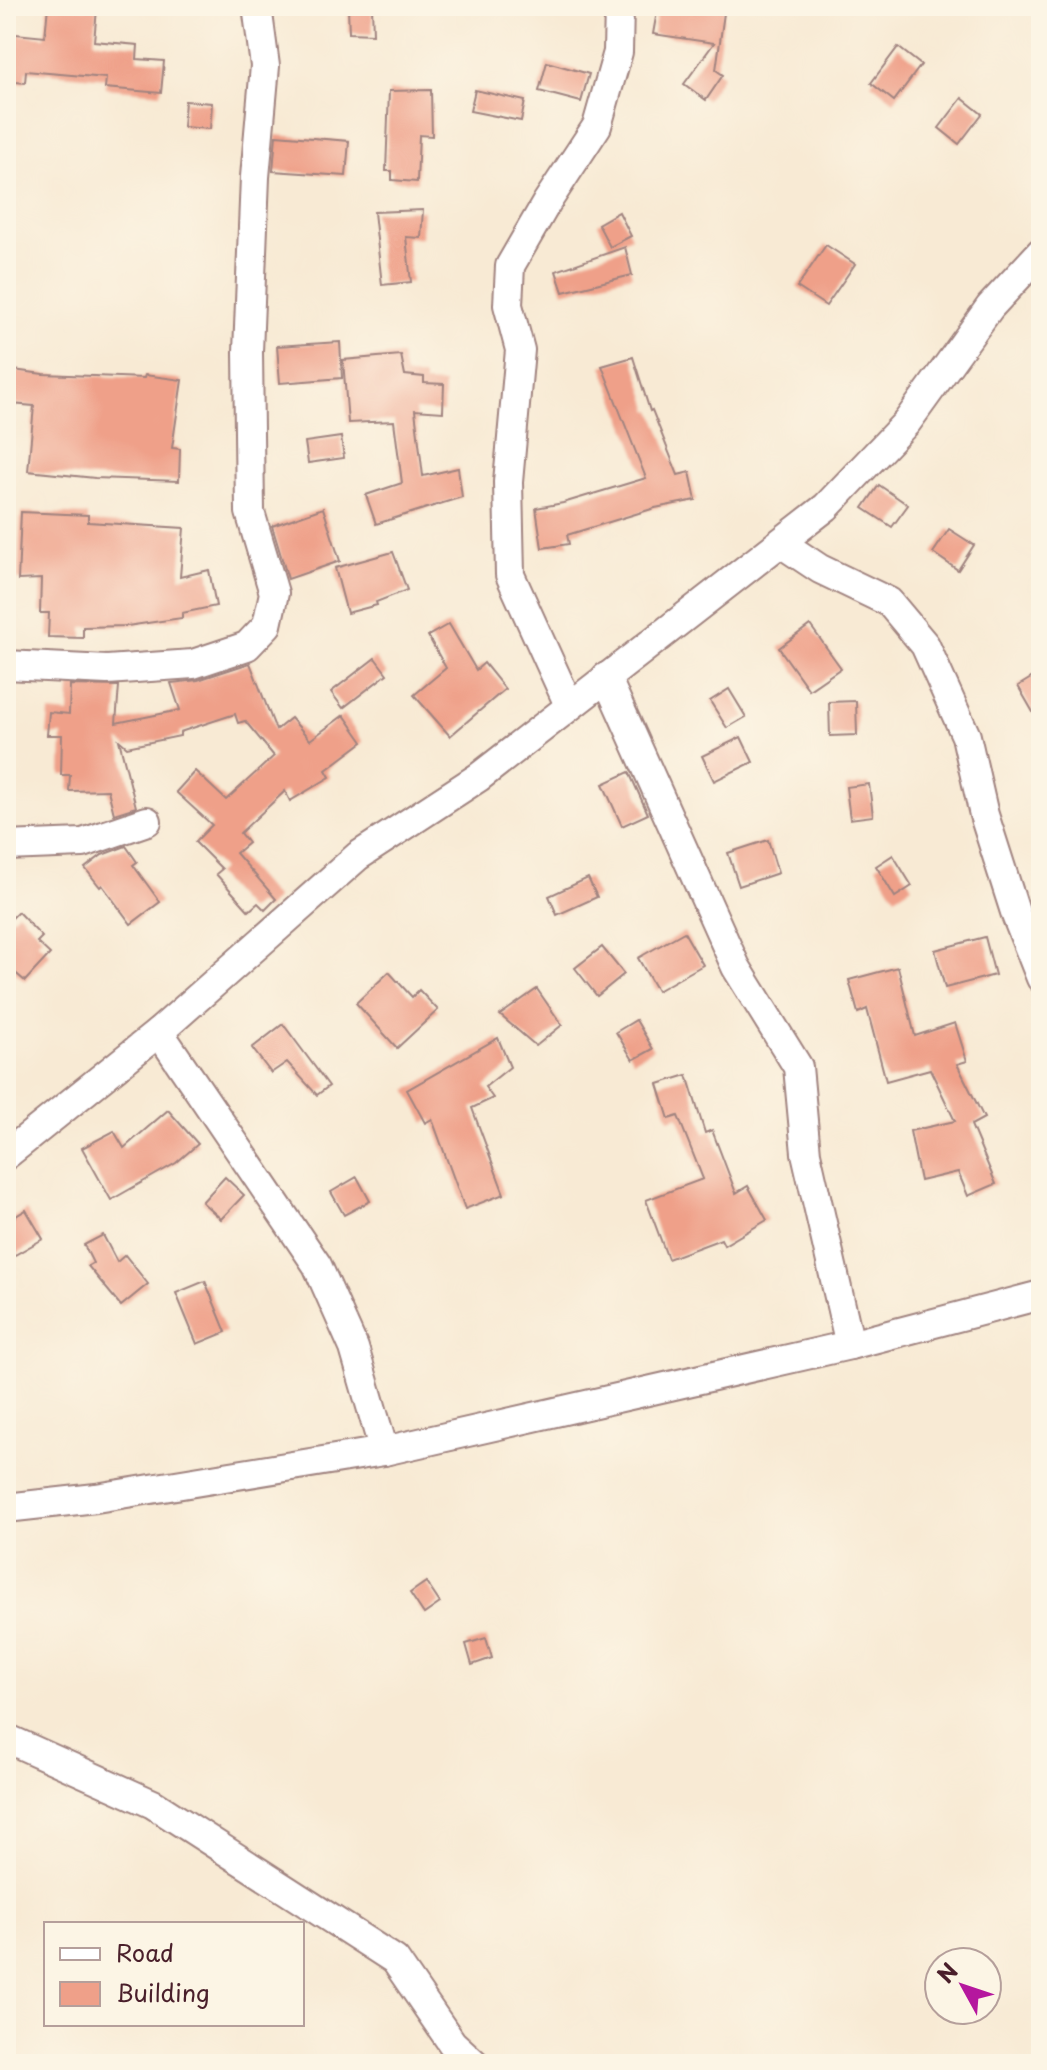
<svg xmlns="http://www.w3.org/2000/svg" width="1047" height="2070" font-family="'Playpen Sans',sans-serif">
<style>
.building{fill:#efa089}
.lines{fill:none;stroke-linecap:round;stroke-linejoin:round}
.minor-casing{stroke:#a18480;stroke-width:32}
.minor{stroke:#fff;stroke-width:28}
</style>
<rect width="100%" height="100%" fill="#fcf5e5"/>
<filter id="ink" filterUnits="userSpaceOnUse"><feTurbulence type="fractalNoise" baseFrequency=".0125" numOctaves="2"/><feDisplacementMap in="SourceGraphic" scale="16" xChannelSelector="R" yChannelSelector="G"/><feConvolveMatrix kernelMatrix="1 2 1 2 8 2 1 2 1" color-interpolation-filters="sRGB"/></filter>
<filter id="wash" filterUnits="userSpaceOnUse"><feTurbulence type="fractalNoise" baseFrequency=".006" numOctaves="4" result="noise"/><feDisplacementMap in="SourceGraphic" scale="32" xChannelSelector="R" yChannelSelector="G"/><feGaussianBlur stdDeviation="1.8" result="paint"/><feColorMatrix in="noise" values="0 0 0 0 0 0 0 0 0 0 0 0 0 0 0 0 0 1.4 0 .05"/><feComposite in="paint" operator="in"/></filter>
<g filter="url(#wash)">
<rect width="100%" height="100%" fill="#f8ead4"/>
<g id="blocks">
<g class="building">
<path d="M 48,6 L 97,9 L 94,41 L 138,45 L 137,59 L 164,61 L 161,93 L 105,88 L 106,78 L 26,71 L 25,83 L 6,81 L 6,33 L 45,37 Z"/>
<path d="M 658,6 L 725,6 L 716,70 L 723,75 L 706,100 L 684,84 L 714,43 L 653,34 Z"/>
<path d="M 372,7 L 373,34 L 349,33 L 348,8 Z"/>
<path d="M 898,47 L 921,65 L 894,101 L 871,83 Z"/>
<path d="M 547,62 L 589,74 L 581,102 L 539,91 Z"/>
<path d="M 431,90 L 432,136 L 419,135 L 417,182 L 392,180 L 392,171 L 386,171 L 389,91 Z"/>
<path d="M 475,90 L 525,101 L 521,121 L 470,111 Z"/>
<path d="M 962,98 L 982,114 L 959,144 L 939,128 Z"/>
<path d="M 185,101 L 212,103 L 210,129 L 183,127 Z"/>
<path d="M 276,135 L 349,141 L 346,176 L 273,171 Z"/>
<path d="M 423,210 L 421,238 L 406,237 L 411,282 L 382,285 L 374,212 Z"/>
<path d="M 619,212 L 631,236 L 610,247 L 598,224 Z"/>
<path d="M 826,245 L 855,264 L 826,306 L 797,287 Z"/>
<path d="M 625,247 L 632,275 L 563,292 L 556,271 Z"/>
<path d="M 340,342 L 342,378 L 280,383 L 277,346 Z"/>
<path d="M 401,355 L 405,375 L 424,377 L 424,383 L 444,384 L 443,412 L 415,410 L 423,476 L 458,468 L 462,497 L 376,524 L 366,495 L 402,483 L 394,421 L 348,423 L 343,360 Z"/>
<path d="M 633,357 L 650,411 L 652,410 L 678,475 L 690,472 L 696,500 L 655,508 L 567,535 L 569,544 L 542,548 L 536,508 L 563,503 L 646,478 L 602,366 Z"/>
<path d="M 6,369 L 43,374 L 144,378 L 145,375 L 182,380 L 172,448 L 180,449 L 179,481 L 95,478 L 28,471 L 34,406 L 12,404 L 13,397 L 6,397 Z"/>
<path d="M 341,437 L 344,458 L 308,463 L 305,442 Z"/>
<path d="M 879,485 L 908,505 L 892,527 L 863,508 Z"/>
<path d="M 323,508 L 340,561 L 288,579 L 272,526 Z"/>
<path d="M 21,512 L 88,515 L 88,522 L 184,528 L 180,577 L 209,570 L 216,606 L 182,613 L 182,618 L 127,626 L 83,627 L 83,638 L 48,637 L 49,613 L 40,613 L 41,579 L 18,580 Z"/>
<path d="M 949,529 L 974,545 L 958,570 L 933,553 Z"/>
<path d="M 393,552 L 407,590 L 376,602 L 377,605 L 347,613 L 335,568 Z"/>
<path d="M 449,624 L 476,670 L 484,663 L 505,689 L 450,736 L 414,695 L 446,668 L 428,636 Z"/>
<path d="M 810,625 L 841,668 L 809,690 L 779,648 Z"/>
<path d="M 375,658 L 387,674 L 343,708 L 331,692 Z"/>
<path d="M 250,663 L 276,730 L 291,718 L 310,740 L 344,715 L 363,742 L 326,770 L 330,777 L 290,801 L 285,791 L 240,833 L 248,843 L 236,853 L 276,899 L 265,910 L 258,903 L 249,911 L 216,874 L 222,869 L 195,842 L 212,825 L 176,792 L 195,771 L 226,800 L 274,756 L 245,721 L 238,723 L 235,714 L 180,732 L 180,736 L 127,747 L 119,740 L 136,807 L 114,814 L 108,790 L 69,791 L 70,775 L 61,775 L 62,735 L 47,735 L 49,712 L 69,714 L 70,685 L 119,686 L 116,723 L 180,710 L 171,683 L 198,680 Z"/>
<path d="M 1041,672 L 1041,726 L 1018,686 Z"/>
<path d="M 729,689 L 746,717 L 727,728 L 710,701 Z"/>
<path d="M 856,701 L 857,735 L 830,736 L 829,702 Z"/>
<path d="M 741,737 L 753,762 L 714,781 L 702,756 Z"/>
<path d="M 629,772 L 648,814 L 622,826 L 603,784 Z"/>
<path d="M 869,784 L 873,816 L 850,819 L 846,787 Z"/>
<path d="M 768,840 L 778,873 L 739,886 L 728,853 Z"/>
<path d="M 126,846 L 137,862 L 133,865 L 160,902 L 131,924 L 102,885 L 100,887 L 85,868 L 102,855 Z"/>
<path d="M 893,855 L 912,886 L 895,897 L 876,866 Z"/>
<path d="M 588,878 L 597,897 L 557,915 L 549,896 Z"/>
<path d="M 18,912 L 42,937 L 37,942 L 50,954 L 25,981 L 6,965 L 6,924 Z"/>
<path d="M 684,932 L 703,965 L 657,991 L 638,958 Z"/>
<path d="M 985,937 L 995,975 L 945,988 L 935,950 Z"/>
<path d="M 602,947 L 624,974 L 597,996 L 575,968 Z"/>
<path d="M 898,967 L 915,1036 L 955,1023 L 967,1061 L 957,1064 L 984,1118 L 971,1125 L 996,1184 L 968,1196 L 958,1172 L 920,1181 L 910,1131 L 955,1121 L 930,1069 L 886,1081 L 867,1009 L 858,1013 L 849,980 Z"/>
<path d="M 389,972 L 412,997 L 419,990 L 438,1010 L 397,1048 L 356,1003 Z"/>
<path d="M 537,989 L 562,1025 L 536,1046 L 500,1015 Z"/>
<path d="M 636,1020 L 653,1049 L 633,1060 L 616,1032 Z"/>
<path d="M 283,1024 L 329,1086 L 317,1095 L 287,1062 L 271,1073 L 252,1048 Z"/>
<path d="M 498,1038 L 510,1067 L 485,1087 L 493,1098 L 472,1108 L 504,1194 L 465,1209 L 432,1119 L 425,1123 L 407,1090 Z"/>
<path d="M 687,1075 L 705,1133 L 712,1130 L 736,1193 L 748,1186 L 767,1220 L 724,1245 L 721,1239 L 668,1259 L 646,1200 L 703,1179 L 678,1116 L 669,1119 L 658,1084 Z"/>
<path d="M 168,1110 L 198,1144 L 176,1163 L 111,1200 L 82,1148 L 114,1131 L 124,1148 Z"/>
<path d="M 225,1177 L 244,1195 L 221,1219 L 202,1202 Z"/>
<path d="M 357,1177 L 370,1201 L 344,1215 L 331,1192 Z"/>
<path d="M 26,1210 L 43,1239 L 6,1260 L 6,1222 Z"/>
<path d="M 103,1235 L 117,1262 L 125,1255 L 148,1284 L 121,1306 L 88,1266 L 93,1263 L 84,1245 Z"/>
<path d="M 205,1281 L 226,1332 L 197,1344 L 176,1293 Z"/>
<path d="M 426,1582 L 440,1603 L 424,1614 L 410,1593 Z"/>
<path d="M 486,1638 L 492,1658 L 472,1665 L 466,1644 Z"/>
</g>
</g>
</g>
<g filter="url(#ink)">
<use href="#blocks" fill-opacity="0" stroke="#a18480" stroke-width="2"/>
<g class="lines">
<defs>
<g id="minor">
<path d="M 781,543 L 820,569 L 889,602 L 925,645 L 966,736 L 984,815 L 1016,915 L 1041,978"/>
<path d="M 6,665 L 107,670 L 193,664 L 247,646 L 267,625 L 274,593 L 250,512 L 248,352 L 255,177 L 265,66 L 257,6"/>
<path d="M 606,677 L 736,967 L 798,1067 L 806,1153 L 850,1345"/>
<path d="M 569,705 L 510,575 L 508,482 L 520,350 L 508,305 L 510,266 L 547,202 L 597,126 L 618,52 L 619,6"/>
<path d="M 6,846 L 83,843 L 147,821"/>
<path d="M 159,1032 L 317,1265 L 354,1348 L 384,1451"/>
<path d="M 6,1155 L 159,1032 L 358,856 L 479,777 L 826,507 L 907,422 L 990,307 L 1041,252"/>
<path d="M 6,1508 L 96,1498 L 384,1451 L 850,1345 L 1041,1295"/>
<path d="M 6,1738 L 153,1804 L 395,1960 L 452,2043 L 475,2064"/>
</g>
</defs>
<use href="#minor" class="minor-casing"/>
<use href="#minor" class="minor"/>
</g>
</g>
<rect width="1047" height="2070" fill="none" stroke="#fcf5e5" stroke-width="32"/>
<rect x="44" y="1922" width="260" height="104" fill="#fcf5e5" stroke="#b59f9b" stroke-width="2"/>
<rect x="60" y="1948" width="40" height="12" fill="#ffffff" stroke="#b59f9b" stroke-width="2"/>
<text x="116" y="1962" font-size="24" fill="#4a1f2b">Road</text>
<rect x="60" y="1982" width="40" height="24" fill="#efa089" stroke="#b59f9b" stroke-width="2"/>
<text x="116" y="2002" font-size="24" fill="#4a1f2b">Building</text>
<g transform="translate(963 1986) rotate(310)"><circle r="38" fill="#fcf5e5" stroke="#b59f9b" stroke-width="2"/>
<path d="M0-6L14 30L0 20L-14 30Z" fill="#b5179e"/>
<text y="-12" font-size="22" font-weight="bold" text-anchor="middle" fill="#4a1f2b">N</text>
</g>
</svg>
